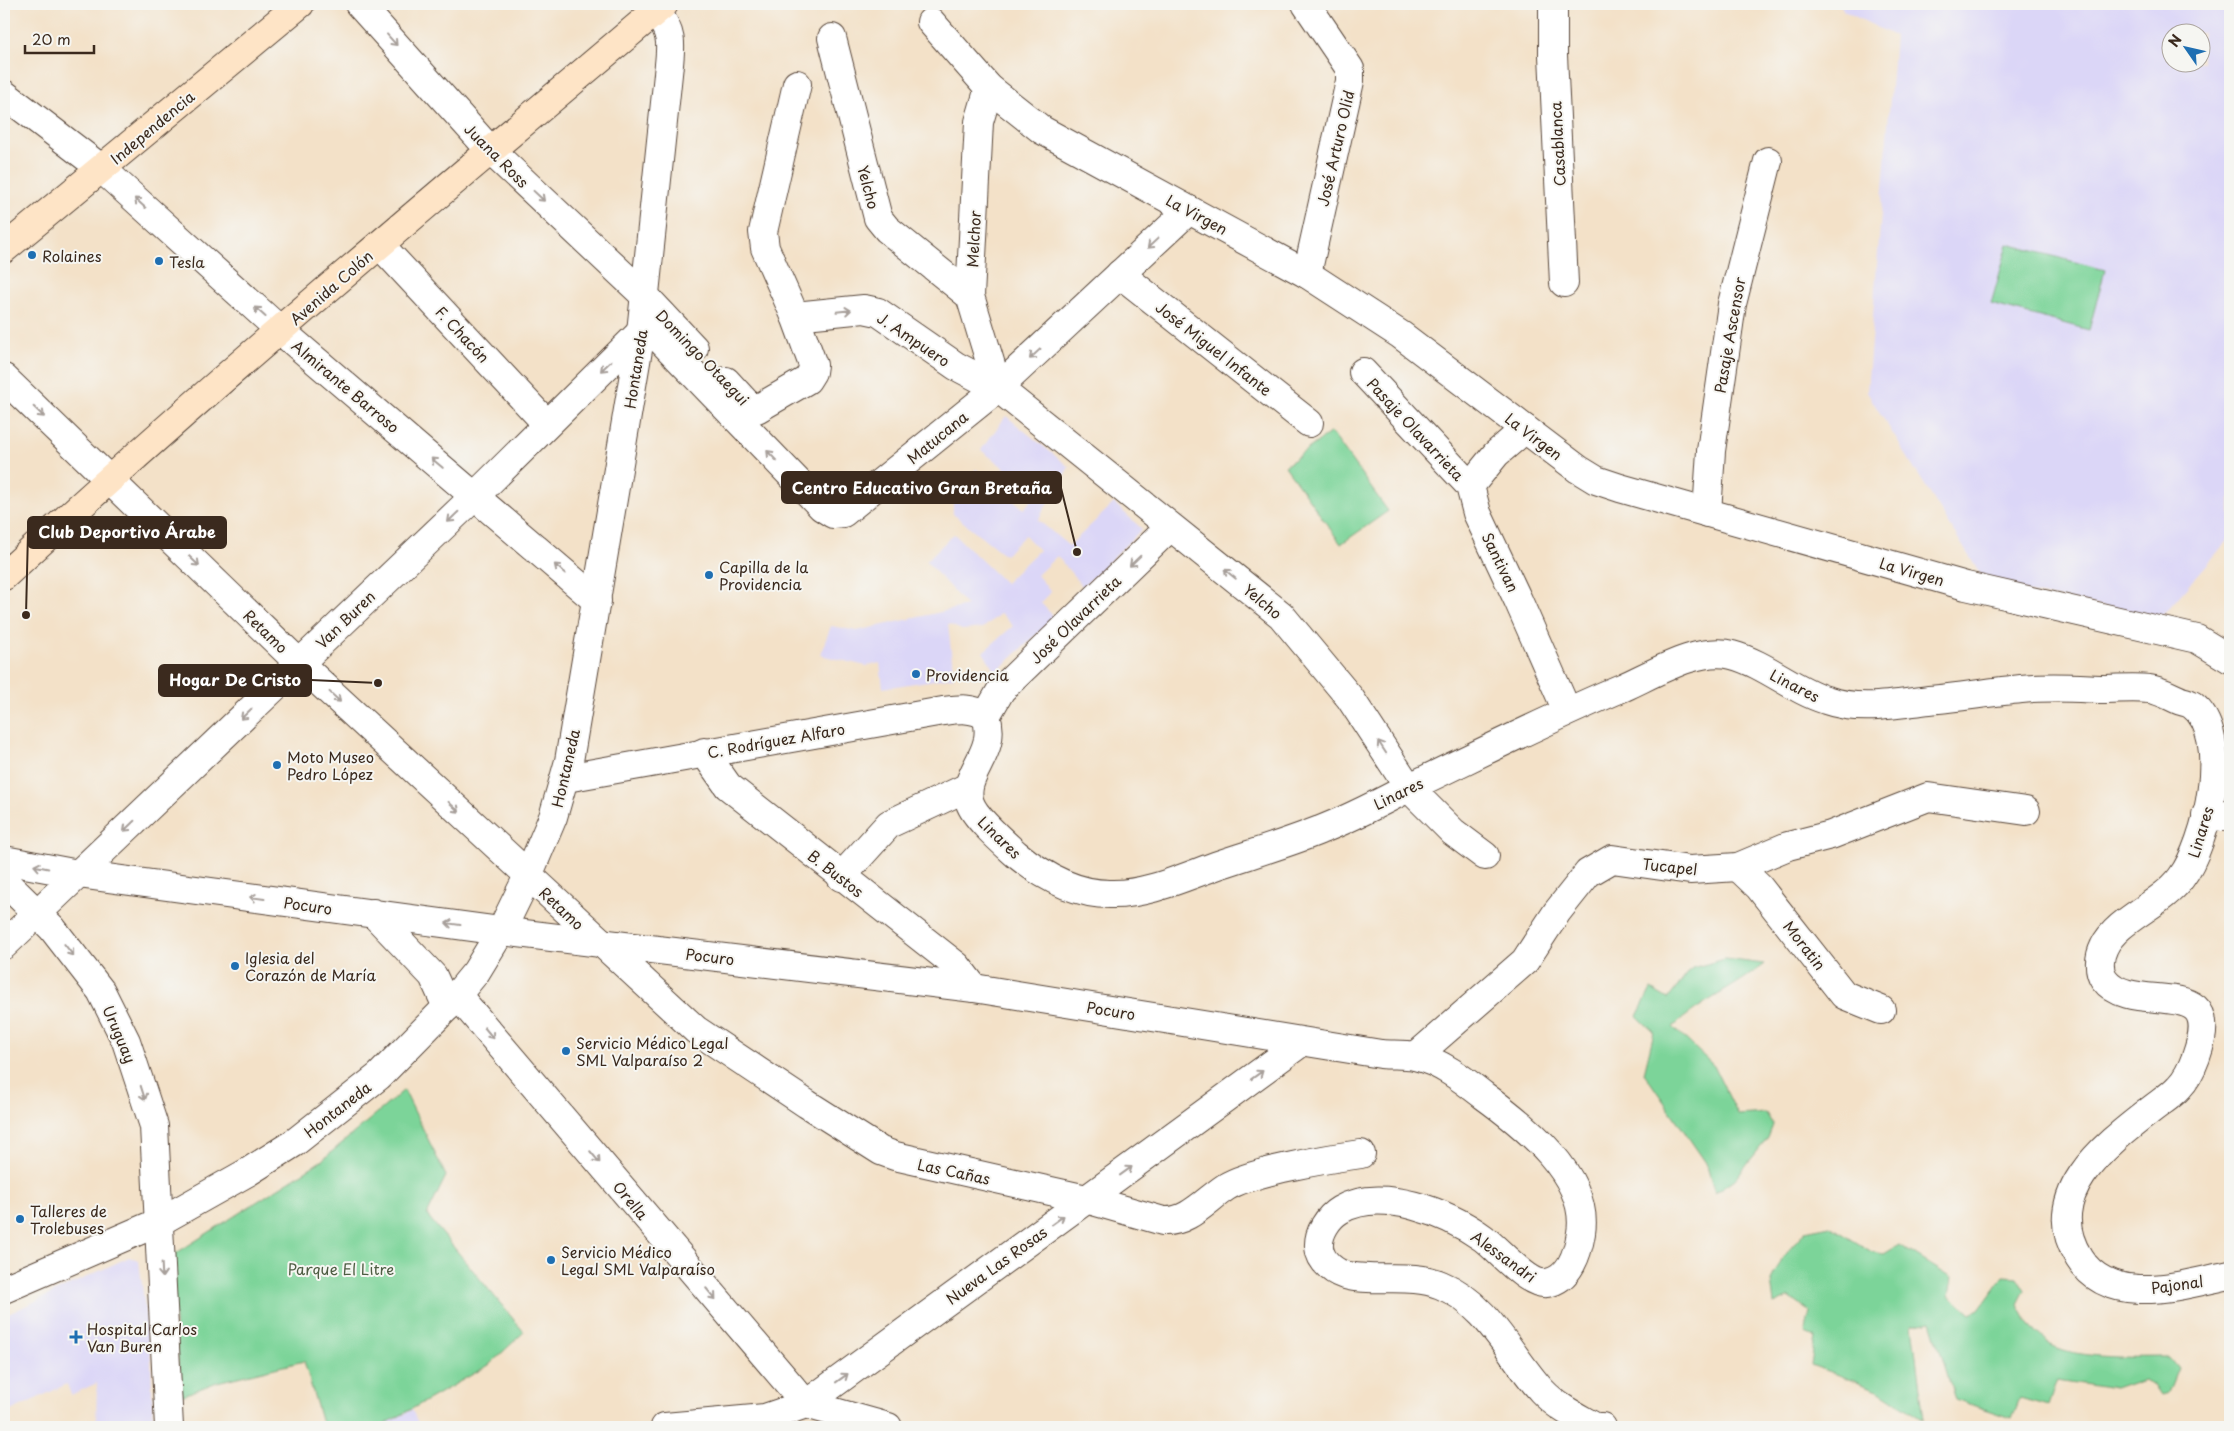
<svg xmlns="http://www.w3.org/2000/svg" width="2234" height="1431" font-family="'Playpen Sans',sans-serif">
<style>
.built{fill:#dbd6f7;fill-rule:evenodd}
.green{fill:#7cd499;stroke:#5c7f5c}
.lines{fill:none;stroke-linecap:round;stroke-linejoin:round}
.minor-casing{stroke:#574538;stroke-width:30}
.tertiary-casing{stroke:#574538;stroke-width:30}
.secondary-casing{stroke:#574538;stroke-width:30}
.minor{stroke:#fff;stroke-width:28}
.tertiary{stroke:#fff;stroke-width:28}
.secondary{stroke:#fee4c6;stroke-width:28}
.oneway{stroke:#a79f9a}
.poi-dot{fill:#1f6fb2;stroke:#f6f6f2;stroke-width:2}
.labels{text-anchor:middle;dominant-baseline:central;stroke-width:4;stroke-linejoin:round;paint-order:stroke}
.street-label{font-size:15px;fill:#3b2a1e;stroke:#f6f6f2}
.poi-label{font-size:15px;fill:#3b2a1e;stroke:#f6f6f2;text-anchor:start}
.park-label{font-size:15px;fill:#4e5d43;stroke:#f6f6f2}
.leader{fill:none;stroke:#3b2a1e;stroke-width:2}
.callout-dot{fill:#3b2a1e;stroke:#f6f6f2;stroke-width:2}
.callout{fill:#3b2a1e;stroke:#3b2a1e;stroke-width:2}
.callout-label{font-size:16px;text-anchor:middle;font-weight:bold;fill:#fff}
</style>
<rect width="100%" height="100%" fill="#f6f6f2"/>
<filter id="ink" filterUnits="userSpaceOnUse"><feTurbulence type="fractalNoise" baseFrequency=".02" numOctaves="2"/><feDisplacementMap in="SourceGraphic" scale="10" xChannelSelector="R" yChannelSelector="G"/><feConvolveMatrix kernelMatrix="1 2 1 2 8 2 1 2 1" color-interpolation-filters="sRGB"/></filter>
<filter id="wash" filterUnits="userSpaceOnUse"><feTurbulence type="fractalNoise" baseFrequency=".0096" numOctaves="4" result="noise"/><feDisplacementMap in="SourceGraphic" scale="20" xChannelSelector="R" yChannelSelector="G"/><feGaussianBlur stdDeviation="1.12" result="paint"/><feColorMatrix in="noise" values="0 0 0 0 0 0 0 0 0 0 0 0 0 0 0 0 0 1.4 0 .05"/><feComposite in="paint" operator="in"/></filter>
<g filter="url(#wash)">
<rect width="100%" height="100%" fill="#f3e1c8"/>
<g class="built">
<path d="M 1840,4 L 2230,4 L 2230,538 L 2161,617 L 1987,585 L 1867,392 L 1895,36 L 1844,11 ZM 2172,32 L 2202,32 L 2202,62 L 2172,62 Z"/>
<path d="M 1006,416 L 1069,467 L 1038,520 L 1069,546 L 1114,503 L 1142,529 L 1083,587 L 1057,556 L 1037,575 L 1051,592 L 1041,603 L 1055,618 L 996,672 L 983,652 L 1013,626 L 1001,613 L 983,628 L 962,630 L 948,624 L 954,677 L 883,688 L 880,663 L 866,666 L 820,655 L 831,626 L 857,631 L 967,606 L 926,561 L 954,534 L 1005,583 L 1039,550 L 1025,535 L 1005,555 L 953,514 L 953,502 L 947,498 L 963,473 L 969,478 L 976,469 L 1024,509 L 1037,493 L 981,450 Z"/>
<path d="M 129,1257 L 139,1261 L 151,1359 L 153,1427 L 96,1427 L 97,1383 L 71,1395 L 67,1384 L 4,1414 L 4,1316 Z"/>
<path d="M 412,1410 L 420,1427 L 380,1427 Z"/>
</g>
<g class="green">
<path d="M 2008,244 L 2105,270 L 2089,330 L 1991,304 Z"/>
<path d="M 1331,432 L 1388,511 L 1341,544 L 1285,466 Z"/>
<path d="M 1725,959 L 1764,964 C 1735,988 1701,1001 1673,1027 L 1714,1066 L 1738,1115 L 1766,1113 L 1773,1125 L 1768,1138 L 1735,1179 L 1715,1193 L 1706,1163 L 1644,1073 L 1654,1032 L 1637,1016 L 1651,989 L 1668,999 L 1692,968 Z"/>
<path d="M 404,1090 L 446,1176 L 427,1215 L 524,1332 L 489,1365 L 380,1427 L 323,1427 L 304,1361 L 217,1382 L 181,1396 L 170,1257 L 321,1161 Z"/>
<path d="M 1830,1226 L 1872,1252 L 1884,1254 L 1899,1245 L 1952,1278 L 1949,1295 L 1971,1314 L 1979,1310 L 2004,1276 L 2017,1277 L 2025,1290 L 2018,1304 C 2025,1318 2037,1338 2051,1345 C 2079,1360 2138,1357 2169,1357 L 2178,1368 L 2168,1393 L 2161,1395 L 2153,1383 L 2144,1379 L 2115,1389 L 2057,1380 L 2048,1406 L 2020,1398 L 2012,1418 L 1955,1399 L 1931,1321 L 1912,1325 L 1924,1420 L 1878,1390 L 1811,1365 L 1815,1337 L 1805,1333 L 1810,1312 L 1789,1297 L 1774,1304 L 1771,1281 L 1782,1259 L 1805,1231 Z"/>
</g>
</g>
<g filter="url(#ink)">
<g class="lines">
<defs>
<g id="minor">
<path d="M 359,4 L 490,150 L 645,296 L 694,348"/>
<path d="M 1306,4 L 1350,69 L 1350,81 L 1307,274"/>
<path d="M 1553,4 L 1553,55 L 1564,283"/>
<path d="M 931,22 L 989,88 L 1042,130 L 1307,274 L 1401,335 L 1578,469 L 1596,480 L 1620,488 L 1966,586 L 2197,639 L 2230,659"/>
<path d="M 832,38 L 878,218 L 887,229 L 970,296"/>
<path d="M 989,88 L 979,122 L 970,296 L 998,388"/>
<path d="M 4,94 L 102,169 L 281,331 L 597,601"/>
<path d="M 380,245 L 547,424"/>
<path d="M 1120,274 L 1309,423"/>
<path d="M 795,316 L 864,309 L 878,312 L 956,366 L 998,388 L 1281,615 L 1350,698 L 1409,788 L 1453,832 L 1485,856"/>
<path d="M 1363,372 L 1470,486"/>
<path d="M 4,378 L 299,663 L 696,1030 L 807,1104 L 881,1151 L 895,1156 L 1086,1199 L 1163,1221 C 1188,1223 1206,1200 1226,1187 C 1249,1172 1331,1158 1361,1154"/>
<path d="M 726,381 L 749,406 L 757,409 L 807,380 L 812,372 L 813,365 L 795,316 L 765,248 L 763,232 L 797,84"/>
<path d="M 1525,429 L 1496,454 L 1470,486 L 1477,513 L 1518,600 L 1567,711"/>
<path d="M 1707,513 L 1711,451 L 1732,304 L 1768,161"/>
<path d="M 986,716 C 999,753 960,774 970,803 C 975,818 1004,843 1016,854 C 1043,876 1074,894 1110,894 C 1147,895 1186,876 1221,864 C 1254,853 1288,843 1320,830 C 1352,818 1383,801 1414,785 C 1483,752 1552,717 1624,687 C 1655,673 1699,646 1732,655 C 1766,664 1793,690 1826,700 C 1860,712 1895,704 1929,700 C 1960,697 1991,692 2021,689 C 2048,686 2076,688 2102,689 C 2117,689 2134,687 2149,689 C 2160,690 2171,697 2181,701 C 2185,702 2189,703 2192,705 C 2233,735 2207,844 2181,878 C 2161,905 2117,919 2104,947 C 2099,957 2098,970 2104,979 C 2133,1019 2228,968 2196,1057 C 2192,1068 2187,1079 2179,1087 C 2172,1095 2161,1102 2152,1109 C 2107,1144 2039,1194 2079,1258 C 2111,1309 2184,1284 2230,1275"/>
<path d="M 986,716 L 1001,690 L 1170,527"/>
<path d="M 704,752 L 728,786 L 957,966 L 974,988"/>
<path d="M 566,778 L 943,711 C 959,709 972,707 986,716"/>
<path d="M 2206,815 L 2223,817 L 2230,813"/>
<path d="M 1738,867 L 1759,887 L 1844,995 L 1881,1010"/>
<path d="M 841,877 L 889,824 L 968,787"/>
<path d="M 4,945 L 476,495 L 641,332 L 652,332 L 660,339 L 822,507 L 833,514 L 843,513 L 998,388 L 1189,210"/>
<path d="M 458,996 L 806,1404"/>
<path d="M 1416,1056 L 1525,961 L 1557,912 L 1588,873 L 1612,859 L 1690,870 L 1738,867 L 1788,846 L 1831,835 L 1928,797 L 2026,811"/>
<path d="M 806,1404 L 888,1427"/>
<path d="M 665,1427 L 765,1418 L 806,1404 L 1302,1042"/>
</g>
<g id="tertiary">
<path d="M 4,860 L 78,874 L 501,931 L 974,988 L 1381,1054 C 1392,1055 1404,1054 1415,1056 C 1439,1061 1464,1080 1483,1095 C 1523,1124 1590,1176 1581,1233 C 1578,1252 1570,1279 1547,1283 C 1528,1286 1498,1249 1483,1238 C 1448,1213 1381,1186 1340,1210 C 1328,1217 1318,1233 1319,1247 C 1320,1262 1336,1274 1349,1276 C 1379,1282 1412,1273 1441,1285 C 1488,1304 1510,1356 1542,1391 C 1557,1407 1576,1416 1595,1427 L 1602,1427"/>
<path d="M 4,881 L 52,928 L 101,991 L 126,1041 L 154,1126 L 169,1427"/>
<path d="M 373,913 L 433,976 L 447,1007"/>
<path d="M 4,1289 L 159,1222 L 248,1172 L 294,1143 L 379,1076 L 447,1007 L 476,972 L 501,931 L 528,876 L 553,817 L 569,761 L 641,332 L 668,74 C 671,45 674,35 656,11"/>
</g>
<g id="secondary">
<path d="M 4,249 L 300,4"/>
<path d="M 4,576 C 217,378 442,192 664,4"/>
</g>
</defs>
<use href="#minor" class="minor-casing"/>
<use href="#tertiary" class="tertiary-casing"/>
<use href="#secondary" class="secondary-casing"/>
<use href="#minor" class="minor"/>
<use href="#tertiary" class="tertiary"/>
<use href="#secondary" class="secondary"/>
</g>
<defs><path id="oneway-shaft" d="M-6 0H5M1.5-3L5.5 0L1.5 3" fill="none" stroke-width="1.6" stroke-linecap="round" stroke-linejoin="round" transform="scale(1.25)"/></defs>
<g class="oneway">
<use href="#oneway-shaft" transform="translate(392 40) rotate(48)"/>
<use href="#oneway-shaft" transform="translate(539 196) rotate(43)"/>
<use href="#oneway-shaft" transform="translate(140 203) rotate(-138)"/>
<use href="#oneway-shaft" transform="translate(1153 243) rotate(137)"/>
<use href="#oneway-shaft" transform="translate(844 311) rotate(-6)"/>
<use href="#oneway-shaft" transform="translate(260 312) rotate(-138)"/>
<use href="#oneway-shaft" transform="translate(1035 354) rotate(137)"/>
<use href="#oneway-shaft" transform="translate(606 366) rotate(136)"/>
<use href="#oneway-shaft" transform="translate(39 412) rotate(44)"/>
<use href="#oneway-shaft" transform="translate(772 456) rotate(-134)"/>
<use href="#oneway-shaft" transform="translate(437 463) rotate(-140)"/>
<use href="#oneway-shaft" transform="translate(453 517) rotate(136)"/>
<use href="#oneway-shaft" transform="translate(194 561) rotate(44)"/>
<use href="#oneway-shaft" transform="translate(1135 561) rotate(136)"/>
<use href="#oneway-shaft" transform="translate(560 569) rotate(-139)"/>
<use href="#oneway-shaft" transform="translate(1230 574) rotate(-141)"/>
<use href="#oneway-shaft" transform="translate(335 697) rotate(43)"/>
<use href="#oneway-shaft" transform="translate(246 714) rotate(136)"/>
<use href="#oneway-shaft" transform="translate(1382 747) rotate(-123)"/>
<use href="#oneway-shaft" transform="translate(454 807) rotate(43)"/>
<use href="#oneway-shaft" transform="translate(129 826) rotate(136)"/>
<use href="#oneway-shaft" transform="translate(41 867) rotate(-169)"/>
<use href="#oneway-shaft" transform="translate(257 898) rotate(-172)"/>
<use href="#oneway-shaft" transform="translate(453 924) rotate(-172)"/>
<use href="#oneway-shaft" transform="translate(69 950) rotate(52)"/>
<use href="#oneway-shaft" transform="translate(489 1033) rotate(50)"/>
<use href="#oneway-shaft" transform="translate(1257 1075) rotate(-36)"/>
<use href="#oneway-shaft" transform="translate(143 1093) rotate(72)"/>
<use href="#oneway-shaft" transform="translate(595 1157) rotate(50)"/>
<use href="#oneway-shaft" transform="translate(1126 1171) rotate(-36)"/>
<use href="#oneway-shaft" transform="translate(1058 1220) rotate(-36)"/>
<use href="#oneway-shaft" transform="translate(162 1270) rotate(87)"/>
<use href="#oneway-shaft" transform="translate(711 1294) rotate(50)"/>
<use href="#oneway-shaft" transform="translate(842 1378) rotate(-36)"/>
</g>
</g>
<g class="poi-dot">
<circle cx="32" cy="255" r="5"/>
<circle cx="159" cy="261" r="5"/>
<circle cx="709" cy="575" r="5"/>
<circle cx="916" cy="674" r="5"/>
<circle cx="277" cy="765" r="5"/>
<circle cx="235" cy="966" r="5"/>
<circle cx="566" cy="1051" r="5"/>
<circle cx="20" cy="1219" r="5"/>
<circle cx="551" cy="1260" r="5"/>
<path d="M73.5 1329.5h5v5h5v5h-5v5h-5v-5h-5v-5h5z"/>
</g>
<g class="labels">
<g class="street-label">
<text transform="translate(152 127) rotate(-40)">Independencia</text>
<text transform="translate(1557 144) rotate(-93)">Casablanca</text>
<text transform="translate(1335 148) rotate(-77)">José Arturo Olid</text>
<text transform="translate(497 155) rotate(45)">Juana Ross</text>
<text transform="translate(869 187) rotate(75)">Yelcho</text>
<text transform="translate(1197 214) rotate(28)">La Virgen</text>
<text transform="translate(973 239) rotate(-87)">Melchor</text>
<text transform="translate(331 287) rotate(-41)">Avenida Colón</text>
<text transform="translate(463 334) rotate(47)">F. Chacón</text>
<text transform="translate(1729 335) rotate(-80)">Pasaje Ascensor</text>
<text transform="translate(914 339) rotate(34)">J. Ampuero</text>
<text transform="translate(1214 348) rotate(38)">José Miguel Infante</text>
<text transform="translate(703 357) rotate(46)">Domingo Otaegui</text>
<text transform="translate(635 369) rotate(-81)">Hontaneda</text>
<text transform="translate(346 386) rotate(40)">Almirante Barroso</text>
<text transform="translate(1416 429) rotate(47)">Pasaje Olavarrieta</text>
<text transform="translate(1534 436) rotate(37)">La Virgen</text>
<text transform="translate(937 437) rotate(-39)">Matucana</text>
<text transform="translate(1501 562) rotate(64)">Santivan</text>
<text transform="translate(1912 571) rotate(16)">La Virgen</text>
<text transform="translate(1263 601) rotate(40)">Yelcho</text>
<text transform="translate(345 619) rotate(-44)">Van Buren</text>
<text transform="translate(1075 619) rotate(-44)">José Olavarrieta</text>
<text transform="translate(266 631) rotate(44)">Retamo</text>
<text transform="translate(1795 685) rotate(27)">Linares</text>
<text transform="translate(776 740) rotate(-10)">C. Rodríguez Alfaro</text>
<text transform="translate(565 768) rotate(-77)">Hontaneda</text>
<text transform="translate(1398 793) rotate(-26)">Linares</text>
<text transform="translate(2200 832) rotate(-73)">Linares</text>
<text transform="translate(1000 837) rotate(44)">Linares</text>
<text transform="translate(1670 866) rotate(6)">Tucapel</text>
<text transform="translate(836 873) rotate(38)">B. Bustos</text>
<text transform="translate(308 905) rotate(8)">Pocuro</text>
<text transform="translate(562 908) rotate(43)">Retamo</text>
<text transform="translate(1805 945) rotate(52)">Moratin</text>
<text transform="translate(710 956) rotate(7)">Pocuro</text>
<text transform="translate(1111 1010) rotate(9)">Pocuro</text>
<text transform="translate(120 1034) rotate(67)">Uruguay</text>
<text transform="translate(337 1109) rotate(-38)">Hontaneda</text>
<text transform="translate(954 1171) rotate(12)">Las Cañas</text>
<text transform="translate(631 1200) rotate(50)">Orella</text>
<text transform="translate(1504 1256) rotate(36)">Alessandri</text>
<text transform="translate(996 1265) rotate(-36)">Nueva Las Rosas</text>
<text transform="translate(2177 1284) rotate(-8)">Pajonal</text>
</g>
<g class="poi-label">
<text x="42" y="255">Rolaines</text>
<text x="169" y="261">Tesla</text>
<text x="719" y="566">Capilla de la<tspan x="719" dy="17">Providencia</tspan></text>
<text x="926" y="674">Providencia</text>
<text x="287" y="756">Moto Museo<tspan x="287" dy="17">Pedro López</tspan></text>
<text x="245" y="957">Iglesia del<tspan x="245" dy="17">Corazón de María</tspan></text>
<text x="576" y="1042">Servicio Médico Legal<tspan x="576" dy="17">SML Valparaíso 2</tspan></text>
<text x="30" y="1210">Talleres de<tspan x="30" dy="17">Trolebuses</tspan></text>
<text x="561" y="1251">Servicio Médico<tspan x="561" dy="17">Legal SML Valparaíso</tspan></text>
<text x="87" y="1328">Hospital Carlos<tspan x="87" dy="17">Van Buren</tspan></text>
</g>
<g class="park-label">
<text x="341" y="1268">Parque El Litre</text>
</g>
</g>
<path class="leader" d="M1077 552L1061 488M26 615L28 532M378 683L311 680"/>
<g class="callout-dot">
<circle cx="1077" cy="552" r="5"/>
<circle cx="26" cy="615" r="5"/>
<circle cx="378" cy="683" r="5"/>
</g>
<g class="callout">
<rect x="782" y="472" width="279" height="31" rx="5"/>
<rect x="28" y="517" width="198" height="31" rx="5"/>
<rect x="159" y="665" width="152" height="31" rx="5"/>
</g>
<g class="callout-label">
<text x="922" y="494">Centro Educativo Gran Bretaña</text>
<text x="127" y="538">Club Deportivo Árabe</text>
<text x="235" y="686">Hogar De Cristo</text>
</g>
<rect width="2234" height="1431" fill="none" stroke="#f6f6f2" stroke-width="20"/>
<g transform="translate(2186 48) rotate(304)"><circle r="24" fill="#f6f6f2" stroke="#aba49d"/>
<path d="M0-4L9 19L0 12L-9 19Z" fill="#1f6fb2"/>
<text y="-8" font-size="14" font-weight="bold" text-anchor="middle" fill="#3b2a1e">N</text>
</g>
<path d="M25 45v8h69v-8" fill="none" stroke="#3b2a1e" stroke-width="2.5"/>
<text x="32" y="45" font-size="15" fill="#3b2a1e" stroke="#f6f6f2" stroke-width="4" paint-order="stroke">20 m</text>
</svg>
